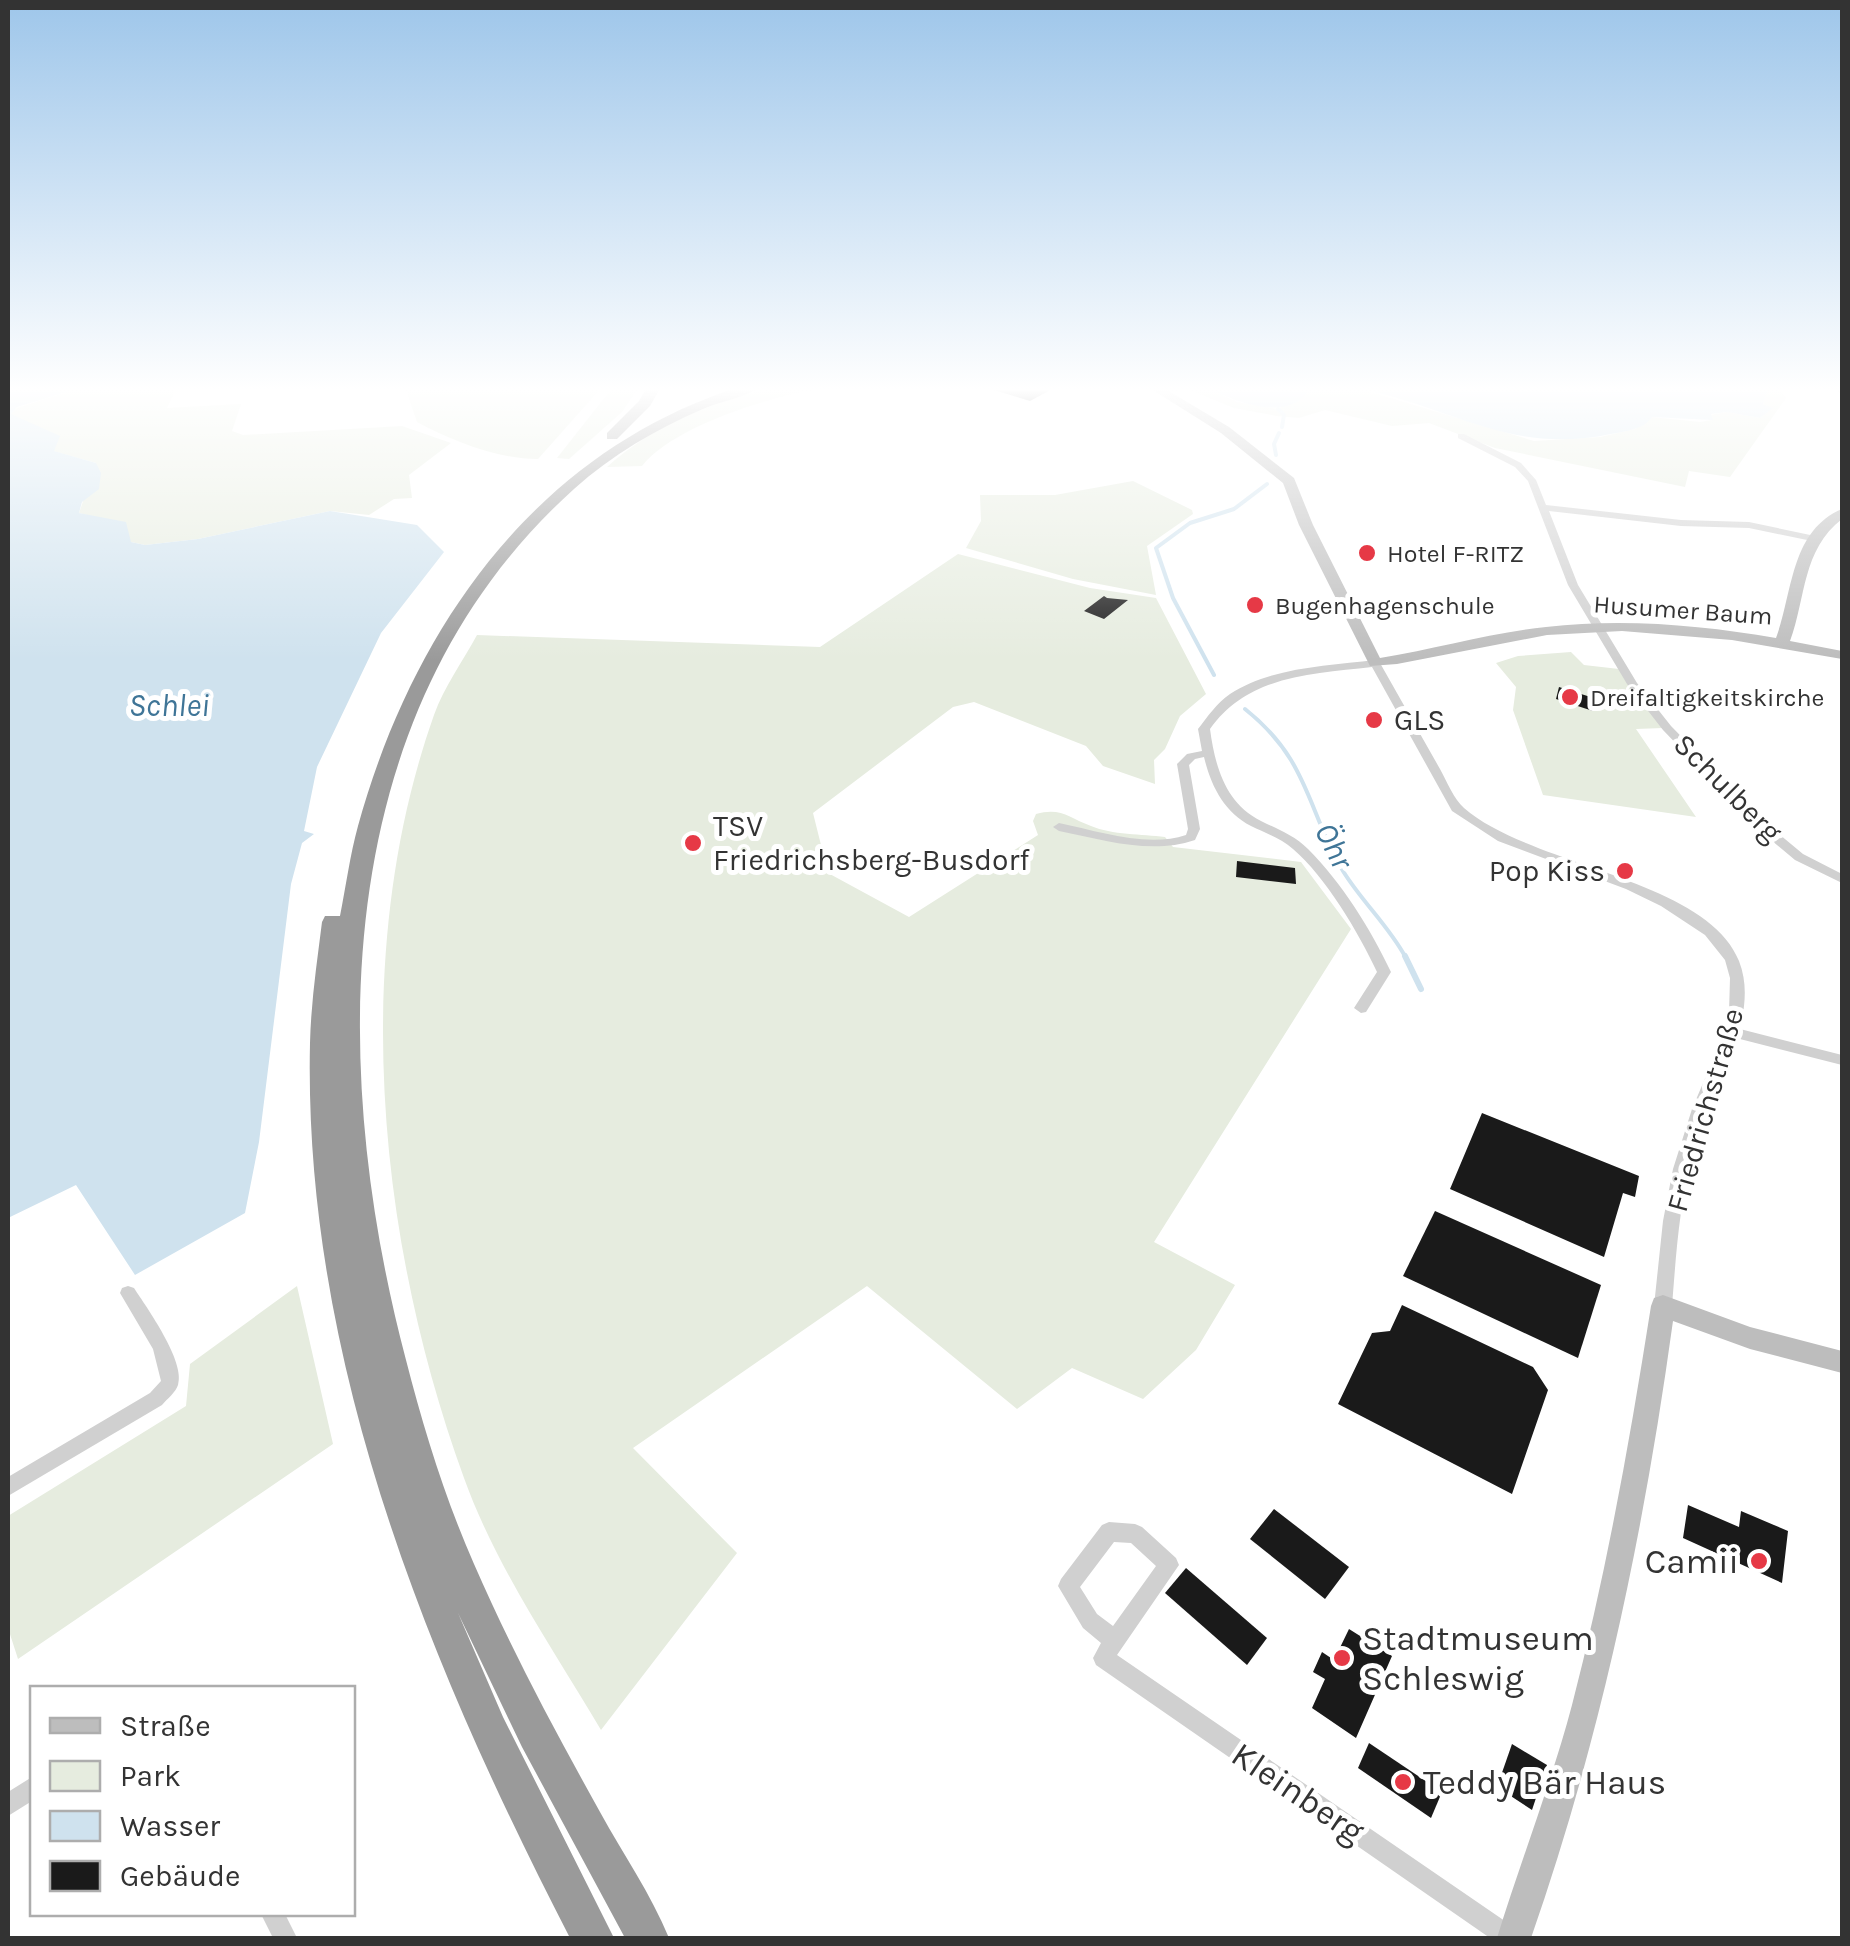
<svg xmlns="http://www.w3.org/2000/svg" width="1850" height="1946" font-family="Karla,sans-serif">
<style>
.green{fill:#e6ecdf}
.water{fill:#cfe2ee}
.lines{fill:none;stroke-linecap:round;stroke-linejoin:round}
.stream-far1{stroke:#cfe2ee;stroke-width:4}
.stream{stroke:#cfe2ee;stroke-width:6}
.building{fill:#1a1a1a}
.street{fill:#d0d0d0;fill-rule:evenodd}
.secondary{fill:#bdbdbd;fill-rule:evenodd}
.highway{fill:#9a9a9a;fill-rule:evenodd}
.rail-casing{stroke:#888;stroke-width:6}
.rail{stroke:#fff;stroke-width:4;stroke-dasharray:10;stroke-linecap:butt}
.poi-dot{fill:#e63946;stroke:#fff;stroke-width:4}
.labels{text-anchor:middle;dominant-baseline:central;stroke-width:10;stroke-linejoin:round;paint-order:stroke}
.far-poi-label{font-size:25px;fill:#333;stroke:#fff;text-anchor:start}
.far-street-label{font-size:25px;fill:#333;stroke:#fff}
.poi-label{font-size:30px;fill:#333;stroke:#fff;text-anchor:start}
.street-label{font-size:30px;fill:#333;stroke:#fff}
.water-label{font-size:32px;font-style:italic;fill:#3f7597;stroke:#fff}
.near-poi-label{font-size:35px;fill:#333;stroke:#fff;text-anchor:start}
.near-street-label{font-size:35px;fill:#333;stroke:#fff}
</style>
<rect width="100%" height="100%" fill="#fff"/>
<g class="green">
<path d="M 83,387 L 177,387 L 167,408 L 241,404 L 232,431 L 243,435 L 402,426 L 451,443 L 409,475 L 412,498 L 394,499 L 369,515 L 330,511 L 198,539 L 145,545 L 131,542 L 99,518 L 79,513 L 96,463 L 53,451 L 10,414 L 17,408 Z"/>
<path d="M 405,387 L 602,387 L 538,459 C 498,459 452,441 417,422 Z"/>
<path d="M 613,387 L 639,387 L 622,412 L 569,459 L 557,458 Z"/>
<path d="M 774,387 L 836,387 C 828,390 821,389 813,390 C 765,398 671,428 642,466 L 607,467 C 655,424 711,403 774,387 Z"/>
<path d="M 1161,387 L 1206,387 L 1237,402 L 1278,409 L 1308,391 L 1357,388 L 1534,441 L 1600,437 L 1635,429 L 1652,417 L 1700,422 L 1712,420 L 1710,415 L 1727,412 L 1760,418 L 1772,408 L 1763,404 L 1768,387 L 1779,387 L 1786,398 L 1730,477 L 1689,471 L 1685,487 L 1495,448 L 1429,423 L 1392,426 L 1325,410 L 1299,418 L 1277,416 L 1234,408 L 1185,388 L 1171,392 Z"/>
<path d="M 1133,481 L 1192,510 L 1193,514 L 1147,546 L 1156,595 L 1073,579 L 966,548 L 981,521 L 980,495 L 1055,495 Z"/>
<path d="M 958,554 L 1090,588 L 1156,598 L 1206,694 L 1180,716 L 1165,749 L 1154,760 L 1155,784 L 1103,766 L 1086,746 L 974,702 L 953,707 L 813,813 L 828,873 L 909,917 L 1038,835 L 1033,821 L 1036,814 C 1061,807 1069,818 1091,826 C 1112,835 1142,834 1165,837 L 1173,847 L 1301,862 L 1351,929 L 1154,1242 L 1235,1285 L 1196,1350 L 1143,1399 L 1072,1368 L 1017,1409 L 867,1286 L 633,1448 L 737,1553 L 601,1730 C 553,1649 496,1567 464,1478 C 378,1242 349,955 434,715 C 444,687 463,661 477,635 L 820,647 Z"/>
<path d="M 1571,652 L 1584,665 L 1619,669 L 1663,728 L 1636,729 L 1696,817 L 1543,795 L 1513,710 L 1516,687 L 1496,663 L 1518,656 Z"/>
<path d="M 297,1286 L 333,1444 L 18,1659 L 8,1628 L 8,1516 L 186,1406 L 190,1364 Z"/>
</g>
<g class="water">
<path d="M 8,387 L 83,387 L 17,407 L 11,414 L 60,436 L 54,451 L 96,463 L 101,473 L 99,489 L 82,502 L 79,513 L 126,522 L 131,542 L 145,545 L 198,539 L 330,511 L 417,525 L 444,552 L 381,633 L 317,767 L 304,831 L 314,834 L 302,843 L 291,884 L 259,1142 L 245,1213 L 135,1275 L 76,1185 L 8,1218 Z"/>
<path d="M 1206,387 L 1768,387 L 1763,404 L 1773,408 L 1760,418 L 1727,412 L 1711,414 L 1713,420 L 1652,417 C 1643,430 1626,431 1611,434 C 1510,455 1454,408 1362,389 C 1344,386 1325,389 1308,391 C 1288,422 1237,403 1206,387 Z"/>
</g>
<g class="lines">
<g class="stream-far1">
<path d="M 1278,409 L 1284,415 L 1282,427"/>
<path d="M 1276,455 L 1274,444 L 1279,433"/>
<path d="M 1214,675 L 1173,598 L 1156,548 L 1190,523 L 1234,509 L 1267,484"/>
<path d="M 1245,709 C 1309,760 1306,807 1343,871 C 1362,902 1389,926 1406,958"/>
</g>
<path class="stream" d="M 1405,956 L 1421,989"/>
</g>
<g class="building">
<path d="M 995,387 L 1056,387 L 1030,401 L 994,390 Z"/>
<path d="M 1104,596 L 1107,598 L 1128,600 L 1104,619 L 1084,611 Z"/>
<path d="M 1559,687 L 1600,700 L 1593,711 L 1556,699 Z"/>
<path d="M 1237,861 L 1295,868 L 1296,884 L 1236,877 Z"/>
<path d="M 1482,1113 L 1639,1176 L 1635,1197 L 1623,1193 L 1604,1257 L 1450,1189 Z"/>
<path d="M 1435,1211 L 1601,1285 L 1578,1358 L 1403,1276 Z"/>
<path d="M 1402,1305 L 1533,1367 L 1548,1390 L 1512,1494 L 1338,1404 L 1372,1333 L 1390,1331 Z"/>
<path d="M 1688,1505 L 1739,1527 L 1741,1511 L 1788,1531 L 1782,1583 L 1683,1538 Z"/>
<path d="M 1274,1509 L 1349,1567 L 1325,1599 L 1250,1539 Z"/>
<path d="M 1186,1568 L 1267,1638 L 1247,1665 L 1165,1593 Z"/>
<path d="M 1349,1629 L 1392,1656 L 1356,1738 L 1312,1708 L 1325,1679 L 1313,1672 L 1322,1652 L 1334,1660 Z"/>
<path d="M 1369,1743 L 1442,1792 L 1431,1818 L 1358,1768 Z"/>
<path d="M 1512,1744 L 1547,1765 L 1532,1810 L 1497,1787 Z"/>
</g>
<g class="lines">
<g class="street">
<path d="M 1458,434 L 1464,434 L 1521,463 L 1536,480 L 1546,505 L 1681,520 L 1749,522 L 1815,536 L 1817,538 L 1812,541 L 1749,528 L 1681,526 L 1549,511 L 1578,585 L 1637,683 L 1671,726 L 1767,824 L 1803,854 L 1842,874 L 1842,883 L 1795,860 L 1759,830 L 1663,730 L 1627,684 L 1568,585 L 1528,481 L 1515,467 L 1458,438 Z"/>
<path d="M 1375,660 L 1380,663 C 1400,698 1420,734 1440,769 C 1447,782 1454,799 1464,808 C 1530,866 1707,879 1739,961 C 1748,984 1745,1006 1740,1029 L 1842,1055 L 1842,1065 L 1736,1038 C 1722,1078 1704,1116 1692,1157 C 1679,1206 1676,1256 1672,1306 L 1669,1311 L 1663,1313 L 1657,1311 L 1654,1306 L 1663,1221 L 1673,1169 L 1692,1109 L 1718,1048 L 1729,1013 L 1730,978 L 1725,960 L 1705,935 L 1661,906 L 1626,889 L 1498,841 L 1452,811 L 1372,667 C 1312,674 1248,675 1210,729 C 1215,766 1225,803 1261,821 C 1277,829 1294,835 1308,849 C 1342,883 1370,928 1391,972 L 1366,1012 L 1361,1013 L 1354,1008 L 1377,972 C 1359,933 1325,876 1293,849 C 1281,838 1265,833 1251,826 C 1224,812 1211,786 1204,757 L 1195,759 L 1189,765 L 1200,829 L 1195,840 C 1151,855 1104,840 1059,831 L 1053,827 L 1059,823 C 1098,831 1147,848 1186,835 L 1188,829 L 1177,764 L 1187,754 L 1202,751 L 1198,729 C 1208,716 1216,704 1230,694 C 1271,667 1328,666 1375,660 Z"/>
<path d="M 128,1286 L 134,1288 C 147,1308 186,1362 178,1385 C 176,1392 167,1399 162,1405 L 8,1496 L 8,1477 L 150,1393 L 161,1381 L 153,1349 L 120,1293 L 122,1288 Z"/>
<path d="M 1109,1522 L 1135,1524 L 1142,1527 L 1176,1558 L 1179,1565 L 1117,1655 L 1518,1930 L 1522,1938 L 1490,1938 L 1096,1665 L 1093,1658 L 1101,1643 L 1083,1628 L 1058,1586 L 1061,1579 L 1102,1525 ZM 1114,1542 L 1131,1543 L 1156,1566 L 1113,1626 L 1097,1614 L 1080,1587 Z"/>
<path d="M 32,1777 L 32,1801 L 8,1816 L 8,1792 Z"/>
<path d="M 261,1914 L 285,1914 L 297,1938 L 273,1938 Z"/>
</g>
<g class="secondary">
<path d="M 1148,387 L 1162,387 L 1229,427 L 1294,478 L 1313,525 L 1380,658 C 1436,649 1490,633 1546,627 C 1623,618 1701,625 1776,638 C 1793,593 1790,531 1842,509 L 1842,519 C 1802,550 1806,597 1790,641 L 1842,651 L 1842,659 L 1732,640 L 1622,631 L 1547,635 L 1397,664 L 1370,666 L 1299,525 L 1283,483 L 1221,433 Z"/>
<path d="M 1663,1295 L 1750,1327 L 1842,1351 L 1842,1373 L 1750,1349 L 1673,1321 C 1644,1532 1601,1738 1531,1938 L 1497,1938 C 1521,1860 1551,1784 1572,1705 C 1606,1574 1630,1440 1651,1306 L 1654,1298 Z"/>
</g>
<g class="highway">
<path d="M 647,387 L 661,387 L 650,406 L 617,439 L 607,439 L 607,433 L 639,401 Z"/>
<path d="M 739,387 L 761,387 C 744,398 721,401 703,409 C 656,429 612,455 574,489 C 328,710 328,1065 406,1360 C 424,1430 445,1498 474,1564 C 511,1649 555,1731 600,1812 C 623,1854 651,1894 669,1938 L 625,1938 L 522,1747 L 458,1613 L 503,1717 L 614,1938 L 570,1938 C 428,1663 303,1359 310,1043 C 311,1002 317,962 322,922 L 325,916 L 340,916 C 346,886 350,855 358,826 C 413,627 536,452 739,387 Z"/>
</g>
<defs>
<path id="rail" d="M 1837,387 L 1842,391"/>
</defs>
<use href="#rail" class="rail-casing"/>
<use href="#rail" class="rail"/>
</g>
<linearGradient id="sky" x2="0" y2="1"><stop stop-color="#9ec6ea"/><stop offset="0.59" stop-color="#fff"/><stop offset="1" stop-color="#fff" stop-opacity="0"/></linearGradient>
<rect width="1850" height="660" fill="url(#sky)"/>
<g class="poi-dot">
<circle cx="1367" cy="553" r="10"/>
<circle cx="1255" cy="605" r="10"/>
<circle cx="1570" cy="697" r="10"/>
<circle cx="1374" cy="720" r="10"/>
<circle cx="693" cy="843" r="10"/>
<circle cx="1625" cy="871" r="10"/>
<circle cx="1759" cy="1561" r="10"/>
<circle cx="1342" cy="1658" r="10"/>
<circle cx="1403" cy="1782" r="10"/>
</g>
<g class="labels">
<g class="far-poi-label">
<text x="1387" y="553">Hotel F-RITZ</text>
<text x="1275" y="605">Bugenhagenschule</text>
<text x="1590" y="697">Dreifaltigkeitskirche</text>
</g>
<g class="far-street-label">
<text transform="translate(1683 610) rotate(4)">Husumer Baum</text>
</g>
<g class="poi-label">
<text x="1394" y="720">GLS</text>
<text x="713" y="826">TSV<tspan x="713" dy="34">Friedrichsberg-Busdorf</tspan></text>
<text x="1605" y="871" text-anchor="end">Pop Kiss</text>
</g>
<g class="street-label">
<text transform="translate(1728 788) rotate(45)">Schulberg</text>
<text transform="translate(1705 1110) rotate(-74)">Friedrichstraße</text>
</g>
<g class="water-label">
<text x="169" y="705">Schlei</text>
<text transform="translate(1334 846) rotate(63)">Öhr</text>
</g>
<g class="near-poi-label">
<text x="1739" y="1561" text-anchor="end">Camii</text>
<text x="1362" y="1638">Stadtmuseum<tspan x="1362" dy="40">Schleswig</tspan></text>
<text x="1423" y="1782">Teddy Bär Haus</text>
</g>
<g class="near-street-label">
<text transform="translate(1298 1793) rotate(34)">Kleinberg</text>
</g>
</g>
<rect width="1850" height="1946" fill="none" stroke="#333333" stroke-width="20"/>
<rect x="30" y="1686" width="325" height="230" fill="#ffffff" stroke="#adadad" stroke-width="2.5"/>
<rect x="50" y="1718" width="50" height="15" fill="#bdbdbd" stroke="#adadad" stroke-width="2.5"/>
<text x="120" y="1736" font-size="30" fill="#333333">Straße</text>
<rect x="50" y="1761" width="50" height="30" fill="#e6ecdf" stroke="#adadad" stroke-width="2.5"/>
<text x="120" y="1786" font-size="30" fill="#333333">Park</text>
<rect x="50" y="1811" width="50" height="30" fill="#cfe2ee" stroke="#adadad" stroke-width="2.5"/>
<text x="120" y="1836" font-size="30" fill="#333333">Wasser</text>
<rect x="50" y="1861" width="50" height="30" fill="#1a1a1a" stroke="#adadad" stroke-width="2.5"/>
<text x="120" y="1886" font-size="30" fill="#333333">Gebäude</text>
</svg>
